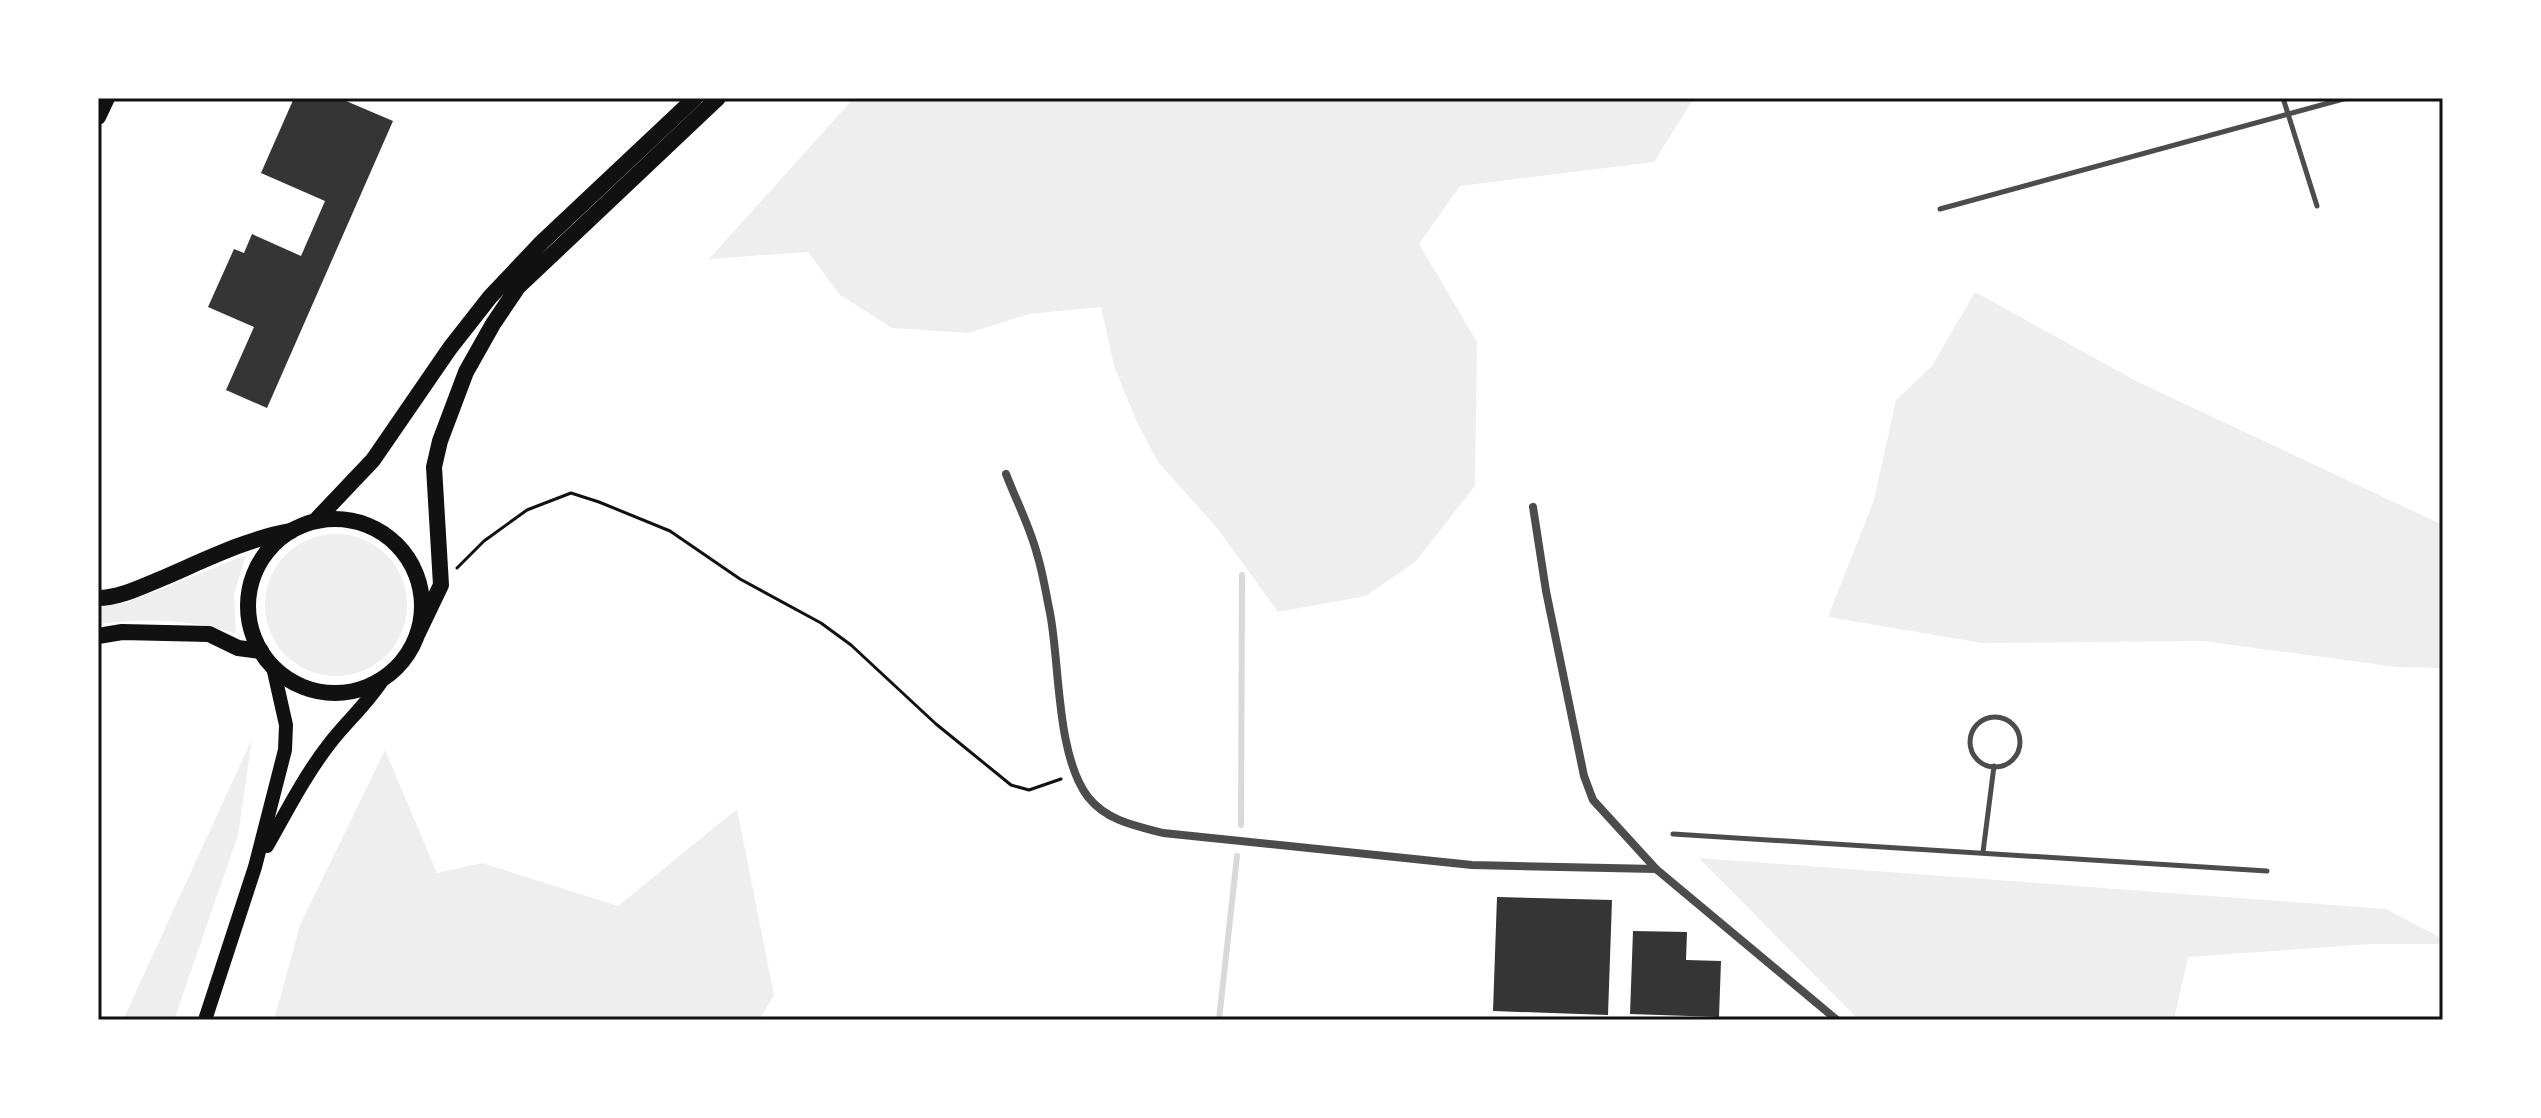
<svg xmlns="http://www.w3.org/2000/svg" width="2541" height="1118" font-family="Quicksand,sans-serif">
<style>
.green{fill:#eee}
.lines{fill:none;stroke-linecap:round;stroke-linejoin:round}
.stream{stroke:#d9d9d9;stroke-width:6}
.building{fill:#353535}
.path{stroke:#111;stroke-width:3}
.service{stroke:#4c4c4c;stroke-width:5}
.minor{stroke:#4c4c4c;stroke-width:8}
.primary{stroke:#111;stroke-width:14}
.trunk{stroke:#111;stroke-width:16}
.motorway{stroke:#111;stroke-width:16}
.neatline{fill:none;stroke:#111;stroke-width:3}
</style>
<rect width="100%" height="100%" fill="#fff"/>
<g class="green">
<path d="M 854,98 L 1694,98 L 1654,162 L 1460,186 L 1419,244 L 1477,342 L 1475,486 L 1415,562 L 1366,596 L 1278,612 L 1217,528 L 1158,462 L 1136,420 L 1114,366 L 1101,307 L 1029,314 L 968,333 L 892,328 L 840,295 L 808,252 L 709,259 Z"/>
<path d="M 1975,292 L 2138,382 L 2443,525 L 2443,668 L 2397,667 L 2203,641 L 1982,643 L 1828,617 L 1874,500 L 1896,400 L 1932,366 Z"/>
<circle cx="336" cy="605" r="71"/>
<path d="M 246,555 L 234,594 L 236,634 C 193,619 143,618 98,624 L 98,608 L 128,602 Z"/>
<path d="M 252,739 L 238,835 L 174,1020 L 123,1020 Z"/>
<path d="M 385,750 L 437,873 L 482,863 L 618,906 L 737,809 L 774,995 L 759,1020 L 274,1020 L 300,925 Z"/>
<path d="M 1699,858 L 2386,909 L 2443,939 L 2443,944 L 2372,944 L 2188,957 L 2174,1020 L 1859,1020 Z"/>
</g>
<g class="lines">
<g class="stream">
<path d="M 1241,825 L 1242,575"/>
<path d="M 1219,1020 L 1237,856"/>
</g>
</g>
<g class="building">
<path d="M 294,98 L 339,98 L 393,121 L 267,408 L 226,390 L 254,327 L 208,307 L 234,249 L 244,253 L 252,234 L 301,256 L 325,201 L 261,173 Z"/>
<path d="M 1497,897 L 1612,900 L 1608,1015 L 1493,1011 Z"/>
<path d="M 1633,931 L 1687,932 L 1686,960 L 1721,961 L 1719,1017 L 1630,1014 Z"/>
</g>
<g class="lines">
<path class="path" d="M 457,568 L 484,541 L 527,510 L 571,493 L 599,502 L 670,531 L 740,579 L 821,623 L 851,645 L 936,724 L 1011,785 L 1029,790 L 1061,779"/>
<g class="service">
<path d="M 2283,98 L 2317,206"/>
<path d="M 1940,209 L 2347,98"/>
<circle cx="1995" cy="742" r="25"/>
<path d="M 1673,834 L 2267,871"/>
<path d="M 1983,852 L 1994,766"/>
</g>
<g class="minor">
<path d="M 1006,474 C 1016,500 1030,527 1037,554 C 1043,573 1046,594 1050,613 C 1060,664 1056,755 1088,797 C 1107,821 1136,826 1163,833 L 1472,865 L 1656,869 L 1837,1020"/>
<path d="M 1533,507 L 1546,591 L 1584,776 L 1593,800 L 1656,869"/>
</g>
<g class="primary">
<path d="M 267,846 C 287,811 305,775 330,743 C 347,721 368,703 383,679"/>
<path d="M 205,1020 L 255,867 L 285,750 L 286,725 L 273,667"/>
</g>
<g class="trunk">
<path d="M 317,519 L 373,460 L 450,348 L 490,297 L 542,242 L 695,98"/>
<circle cx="335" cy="606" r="87"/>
<path d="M 418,633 L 441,585 L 434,467 L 440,441 L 466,372 L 493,324 L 518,287 L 718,98"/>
</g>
<g class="motorway">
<path d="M 98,117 L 107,98"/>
<path d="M 98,598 C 120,598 143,586 163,578 C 205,560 246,539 291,531"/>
<path d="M 98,636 L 122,632 L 209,634 L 238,648 L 261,651"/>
</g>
</g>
<rect width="2541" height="1118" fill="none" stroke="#ffffff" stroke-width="200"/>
<rect x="100" y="100" width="2341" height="918" class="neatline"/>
</svg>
